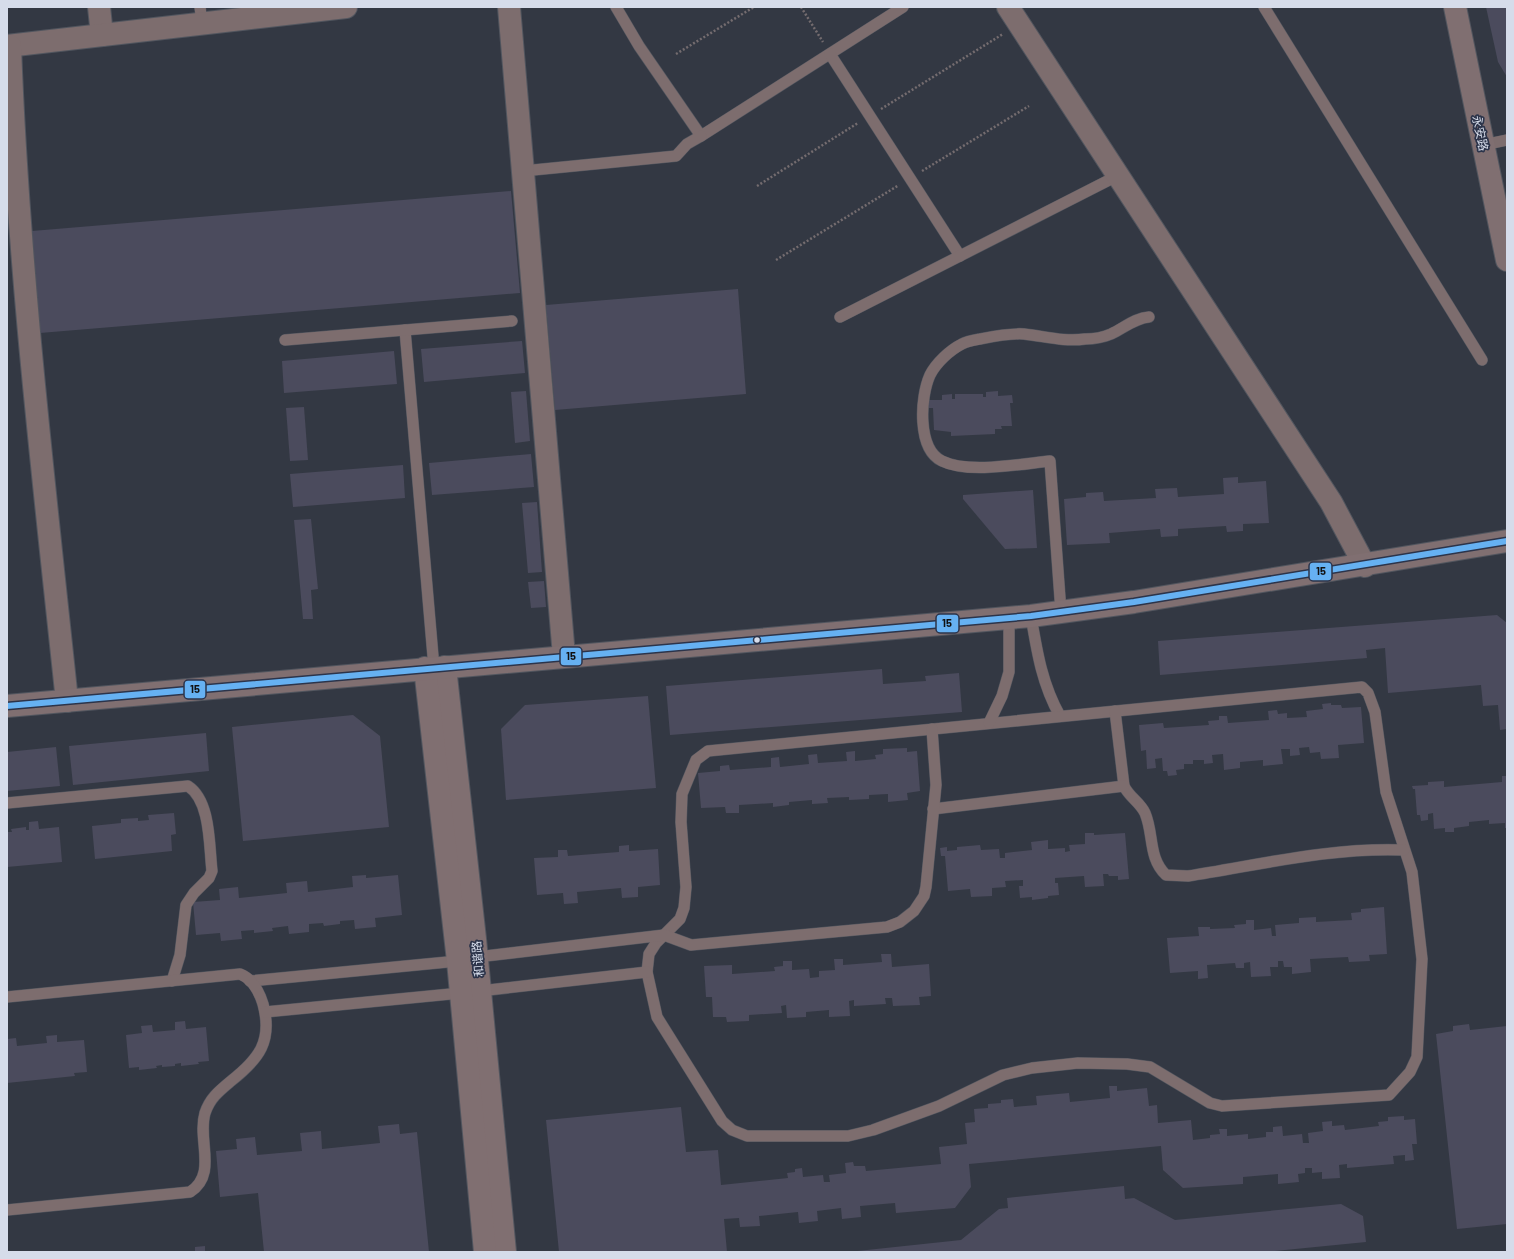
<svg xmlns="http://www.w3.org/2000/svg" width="1514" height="1259" font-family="Barlow,'Noto Sans SC',sans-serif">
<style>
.building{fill:#4b4b5d}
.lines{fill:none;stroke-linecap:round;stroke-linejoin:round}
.lane-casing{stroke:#52565f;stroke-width:12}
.street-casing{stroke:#52565f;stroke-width:24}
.secondary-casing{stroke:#52565f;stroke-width:24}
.path{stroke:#746c6f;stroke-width:2.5;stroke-dasharray:2 2;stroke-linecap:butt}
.lane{stroke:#7d6d6e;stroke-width:11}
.street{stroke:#7d6d6e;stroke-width:22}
.secondary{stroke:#806f71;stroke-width:22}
.bus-1-casing{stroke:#2c344a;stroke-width:9}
.bus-1{stroke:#66b1f2;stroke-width:6}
.bus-dot{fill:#d6dcea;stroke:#2c344a;stroke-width:1.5}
.labels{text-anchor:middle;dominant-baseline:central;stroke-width:3.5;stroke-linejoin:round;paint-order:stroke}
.street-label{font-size:12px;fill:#d6dcea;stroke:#2c344a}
.line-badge{stroke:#2c344a;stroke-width:1.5}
.pale-badge-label{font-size:11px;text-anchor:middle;font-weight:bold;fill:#111}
</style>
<rect width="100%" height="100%" fill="#333843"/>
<g class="building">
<path d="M 1486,7 L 1507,7 L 1507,77 L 1498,62 Z"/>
<path d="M 511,191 L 520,293 L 40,333 L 32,231 Z"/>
<path d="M 738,289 L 746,394 L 555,410 L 546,305 Z"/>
<path d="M 522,341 L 525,373 L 424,382 L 421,349 Z"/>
<path d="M 394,351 L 397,384 L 284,393 L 282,361 Z"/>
<path d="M 526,391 L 530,441 L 515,443 L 511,392 Z"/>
<path d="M 998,391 L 998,396 L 1012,395 L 1013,403 L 1010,403 L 1012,426 L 1001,426 L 1002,429 L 995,429 L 995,434 L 951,436 L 951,432 L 934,430 L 933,408 L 928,408 L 928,400 L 942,400 L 942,395 L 952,394 L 952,399 L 955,399 L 955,394 L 983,394 L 983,397 L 986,397 L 986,392 Z"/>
<path d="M 304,407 L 308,460 L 290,461 L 286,408 Z"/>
<path d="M 531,454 L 534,487 L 432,495 L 429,463 Z"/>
<path d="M 403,465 L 405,498 L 293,507 L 290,474 Z"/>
<path d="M 1238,477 L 1238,483 L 1266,481 L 1269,523 L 1243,524 L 1243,531 L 1227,532 L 1226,526 L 1178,529 L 1178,536 L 1161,537 L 1160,529 L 1109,533 L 1110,543 L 1067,545 L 1064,499 L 1086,497 L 1086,493 L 1103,492 L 1104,501 L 1156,498 L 1155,489 L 1177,488 L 1178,497 L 1224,494 L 1223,478 Z"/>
<path d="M 1033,490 L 1037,548 L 1005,549 L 963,499 L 963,495 Z"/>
<path d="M 537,502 L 542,572 L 528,573 L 522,503 Z"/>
<path d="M 311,519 L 318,589 L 311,590 L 313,619 L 303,619 L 294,520 Z"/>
<path d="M 544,581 L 546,607 L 531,608 L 528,582 Z"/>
<path d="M 1497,615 L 1507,623 L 1507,729 L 1500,730 L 1498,705 L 1483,706 L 1481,685 L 1388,693 L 1385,648 L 1366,650 L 1367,658 L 1160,675 L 1158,641 Z"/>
<path d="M 882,669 L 883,684 L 926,681 L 925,676 L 959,673 L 962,712 L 670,735 L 666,686 Z"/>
<path d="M 648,696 L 656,788 L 506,800 L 501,729 L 525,705 Z"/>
<path d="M 1331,703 L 1331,705 L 1341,705 L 1342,708 L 1361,707 L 1364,743 L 1338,745 L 1339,758 L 1321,759 L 1320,752 L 1310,753 L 1309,747 L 1299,748 L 1300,755 L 1290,756 L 1290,749 L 1281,749 L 1283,764 L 1263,766 L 1263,760 L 1240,762 L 1240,768 L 1224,770 L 1223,754 L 1212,755 L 1213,763 L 1204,764 L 1204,760 L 1193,760 L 1193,764 L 1184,764 L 1184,769 L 1176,770 L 1177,775 L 1168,776 L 1167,771 L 1163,771 L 1162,758 L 1155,759 L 1156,768 L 1147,769 L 1146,750 L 1141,751 L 1139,725 L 1163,723 L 1164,728 L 1209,725 L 1208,721 L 1219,720 L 1219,716 L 1227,716 L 1228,723 L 1269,720 L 1268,711 L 1277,710 L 1278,714 L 1287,713 L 1287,718 L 1307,717 L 1306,711 L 1323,709 L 1322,704 Z"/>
<path d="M 353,715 L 380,736 L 389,827 L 243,841 L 232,727 Z"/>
<path d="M 206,733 L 209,771 L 73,785 L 69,746 Z"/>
<path d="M 56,747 L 60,786 L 7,791 L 7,752 Z"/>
<path d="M 907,748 L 907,752 L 917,751 L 920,791 L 907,793 L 908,800 L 888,802 L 888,794 L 869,795 L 869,799 L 849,800 L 849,797 L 827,798 L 828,803 L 812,804 L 812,800 L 789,802 L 789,805 L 773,807 L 773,803 L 739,805 L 739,813 L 726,813 L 725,807 L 701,808 L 698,773 L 720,771 L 720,766 L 729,765 L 730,770 L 771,767 L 771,758 L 779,757 L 780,767 L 809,764 L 808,755 L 817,754 L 818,763 L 847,761 L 846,752 L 855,751 L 855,761 L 876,759 L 875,755 L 883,754 L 883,749 Z"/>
<path d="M 1502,776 L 1507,776 L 1507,828 L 1505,828 L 1505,823 L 1489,824 L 1489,820 L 1469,822 L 1469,826 L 1454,828 L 1454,832 L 1445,832 L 1445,828 L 1434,829 L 1433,813 L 1428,814 L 1428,820 L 1421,821 L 1420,815 L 1417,815 L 1415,789 L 1413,789 L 1412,786 L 1428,785 L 1428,782 L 1444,781 L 1444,787 L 1502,782 Z"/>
<path d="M 174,813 L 176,834 L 171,835 L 172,851 L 95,859 L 92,826 L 121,823 L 121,819 L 138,818 L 138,821 L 149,820 L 148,815 Z"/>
<path d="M 38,821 L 39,829 L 59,827 L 62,862 L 7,867 L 7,832 L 12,832 L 11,829 L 26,827 L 26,830 L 29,830 L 29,822 Z"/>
<path d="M 1085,833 L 1094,833 L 1094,835 L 1125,833 L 1129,879 L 1118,880 L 1118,876 L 1109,876 L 1108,874 L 1103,874 L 1104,886 L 1085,887 L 1084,876 L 1055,878 L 1055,883 L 1058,883 L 1059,895 L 1048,896 L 1048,898 L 1032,900 L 1032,897 L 1020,898 L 1019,886 L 1023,886 L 1023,880 L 1005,881 L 1006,887 L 992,888 L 992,896 L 971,897 L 970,889 L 948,891 L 945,856 L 941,856 L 940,848 L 947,847 L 947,851 L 957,850 L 957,847 L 980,845 L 981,850 L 999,849 L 1000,858 L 1005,858 L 1005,853 L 1032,850 L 1031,842 L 1048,840 L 1048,849 L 1065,848 L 1065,852 L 1070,851 L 1069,845 L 1085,844 Z"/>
<path d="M 629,845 L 629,851 L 658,849 L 660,885 L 638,887 L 638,897 L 622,898 L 621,888 L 577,892 L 578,903 L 564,904 L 563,893 L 537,895 L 534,858 L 558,857 L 558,850 L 567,850 L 568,856 L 619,852 L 619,846 Z"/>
<path d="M 366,875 L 366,878 L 398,875 L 402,915 L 375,918 L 376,927 L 355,929 L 354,920 L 340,921 L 340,924 L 324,926 L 323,923 L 309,924 L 309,932 L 289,934 L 288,926 L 272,928 L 273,931 L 254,933 L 254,930 L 241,931 L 242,939 L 221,941 L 220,933 L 196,935 L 193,902 L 220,900 L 219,889 L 238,887 L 239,898 L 287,893 L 286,883 L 307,881 L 308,892 L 353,887 L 352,876 Z"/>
<path d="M 1384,907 L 1387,954 L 1369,955 L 1370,961 L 1349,962 L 1348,957 L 1310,959 L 1311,972 L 1292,974 L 1292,967 L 1284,967 L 1283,961 L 1278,961 L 1278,967 L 1270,967 L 1271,976 L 1251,977 L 1250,962 L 1244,963 L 1244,968 L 1236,968 L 1235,963 L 1207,965 L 1208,978 L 1198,979 L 1198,971 L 1170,973 L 1167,938 L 1199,936 L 1198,927 L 1210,927 L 1210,929 L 1235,928 L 1234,925 L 1246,924 L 1246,920 L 1254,920 L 1254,930 L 1271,928 L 1272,936 L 1276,936 L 1275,925 L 1299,923 L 1299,918 L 1316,917 L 1316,922 L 1352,920 L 1351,913 L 1361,912 L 1361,909 Z"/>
<path d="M 881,954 L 891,954 L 892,967 L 929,964 L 931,996 L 919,997 L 920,1005 L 893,1006 L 892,998 L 885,998 L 886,1004 L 854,1006 L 854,1000 L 849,1001 L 850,1016 L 829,1017 L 829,1010 L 806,1012 L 806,1017 L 787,1018 L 786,1005 L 781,1006 L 782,1013 L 749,1015 L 749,1021 L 727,1022 L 726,1017 L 713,1017 L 712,997 L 706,997 L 704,966 L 732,965 L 732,974 L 775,971 L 774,967 L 783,966 L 783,961 L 792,961 L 792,970 L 809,969 L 810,978 L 819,977 L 819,971 L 835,970 L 834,959 L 843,959 L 843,965 L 882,962 Z"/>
<path d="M 185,1021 L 186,1029 L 206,1027 L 209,1061 L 198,1062 L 199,1064 L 181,1066 L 181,1063 L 175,1064 L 175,1066 L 162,1067 L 162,1065 L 156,1066 L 157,1068 L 139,1070 L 139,1067 L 129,1068 L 126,1035 L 142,1033 L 141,1026 L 152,1025 L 153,1032 L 175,1030 L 175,1022 Z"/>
<path d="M 1469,1024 L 1470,1030 L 1507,1026 L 1507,1224 L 1457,1229 L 1436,1034 L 1453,1031 L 1453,1026 Z"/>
<path d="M 57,1035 L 57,1042 L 84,1040 L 87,1072 L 74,1073 L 75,1076 L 7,1083 L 7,1039 L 16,1038 L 17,1046 L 47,1043 L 46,1036 Z"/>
<path d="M 1109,1086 L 1117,1086 L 1117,1091 L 1147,1088 L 1149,1106 L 1157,1105 L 1158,1123 L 1191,1120 L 1193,1140 L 1210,1138 L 1210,1135 L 1220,1134 L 1219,1129 L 1227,1129 L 1227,1136 L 1248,1134 L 1248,1139 L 1266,1137 L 1266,1132 L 1273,1132 L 1273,1127 L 1282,1126 L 1283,1136 L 1302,1134 L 1303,1143 L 1309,1143 L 1308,1133 L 1323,1131 L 1322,1122 L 1332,1121 L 1332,1126 L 1344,1125 L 1345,1130 L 1379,1126 L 1378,1122 L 1388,1121 L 1388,1117 L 1404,1116 L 1404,1120 L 1415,1119 L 1417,1144 L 1412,1144 L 1414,1160 L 1405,1161 L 1405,1155 L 1393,1156 L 1394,1164 L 1347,1168 L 1347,1164 L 1339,1165 L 1340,1178 L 1322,1179 L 1322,1172 L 1312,1173 L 1312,1168 L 1305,1168 L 1305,1173 L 1298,1174 L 1299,1182 L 1278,1184 L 1278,1174 L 1243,1177 L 1243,1184 L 1183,1188 L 1163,1170 L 1161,1146 L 969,1164 L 971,1187 L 955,1208 L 896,1213 L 895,1203 L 860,1206 L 861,1217 L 842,1219 L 841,1208 L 817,1211 L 818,1221 L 799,1223 L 798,1212 L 759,1216 L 760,1226 L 740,1227 L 739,1218 L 724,1219 L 727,1252 L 559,1252 L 546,1120 L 681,1107 L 686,1152 L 718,1150 L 721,1185 L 788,1178 L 787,1173 L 795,1172 L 795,1169 L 802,1168 L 803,1177 L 823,1175 L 824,1182 L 830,1182 L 829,1175 L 846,1173 L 845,1163 L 853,1162 L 854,1166 L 865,1166 L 866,1171 L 941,1164 L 939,1147 L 967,1144 L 965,1123 L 975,1122 L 974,1109 L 988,1108 L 988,1104 L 1001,1103 L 1001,1100 L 1013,1099 L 1014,1107 L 1037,1105 L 1036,1096 L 1069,1093 L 1070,1102 L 1110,1098 Z"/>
<path d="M 399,1124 L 400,1134 L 417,1132 L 429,1252 L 264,1252 L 258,1193 L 220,1197 L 216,1151 L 237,1149 L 236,1139 L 255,1137 L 257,1155 L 302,1151 L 300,1133 L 321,1131 L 322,1149 L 380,1143 L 378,1126 Z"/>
<path d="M 1124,1186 L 1125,1199 L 1134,1198 L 1175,1220 L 1341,1204 L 1363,1216 L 1366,1242 L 1264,1252 L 848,1252 L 961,1240 L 999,1209 L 1008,1208 L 1007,1198 Z"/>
<path d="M 205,1246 L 205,1252 L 195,1252 L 195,1247 Z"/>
</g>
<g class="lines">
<defs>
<g id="lane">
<path d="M 200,7 L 202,23"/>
<path d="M 616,7 L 639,46 L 701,136 L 903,7"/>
<path d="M 1264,7 L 1482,360"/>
<path d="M 830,54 L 960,256"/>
<path d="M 1483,145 L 1507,140"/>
<path d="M 523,171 L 676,156 L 687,144 L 701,136"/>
<path d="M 840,317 L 1117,176"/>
<path d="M 405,330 L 434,668"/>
<path d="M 285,340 L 512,321"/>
<path d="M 1061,612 L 1050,461 C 1021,464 968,474 942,461 C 917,449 920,397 930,375 C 936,363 950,350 962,344 C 967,341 974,340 980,339 C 995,336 1009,333 1024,334 C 1044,336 1064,342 1085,339 C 1093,339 1104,337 1111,334 C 1124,328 1135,318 1149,317"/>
<path d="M 1031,616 C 1037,652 1042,684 1060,716"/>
<path d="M 1362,687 L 1368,693 L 1375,712 L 1386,792 L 1412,872 L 1422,959 L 1417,1057 L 1410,1072 L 1389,1095 L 1222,1106 L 1210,1103 L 1150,1067 L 1127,1064 L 1078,1063 L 1032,1068 L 1003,1075 L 939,1106 L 873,1130 L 848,1136 L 747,1136 L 732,1130 L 722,1121 L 657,1017 L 647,972 L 649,954 L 656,943 L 680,919 L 684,908 L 686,887 L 681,822 L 682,794 L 696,760 L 708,751 Z"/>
<path d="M 1115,711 L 1124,786 C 1129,797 1140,802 1145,813 C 1154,834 1148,858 1166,875 L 1188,876 C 1259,865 1331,847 1404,850"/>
<path d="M 989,723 L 1002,696 L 1009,672 L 1009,618"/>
<path d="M 7,803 L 188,786 C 211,801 209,846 212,871 L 209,878 L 194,893 L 186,905 L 180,955 L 172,981"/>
<path d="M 933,809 L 1124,786"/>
<path d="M 477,957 L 664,935 L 691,945 L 887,927 L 900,922 L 914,911 L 924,896 L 926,887 L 936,785 L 932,729"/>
<path d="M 250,981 L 458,961"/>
<path d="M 480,991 L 647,972"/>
<path d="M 7,997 L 240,974 C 253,979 259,991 263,1004 C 273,1041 259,1059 231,1081 C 219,1091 210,1098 205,1113 C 197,1140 218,1174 190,1192 L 7,1210"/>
<path d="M 265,1012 L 461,993"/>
</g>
<g id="street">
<path d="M 99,7 L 102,35"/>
<path d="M 509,7 L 564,656"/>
<path d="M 1008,7 L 1331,502 L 1365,566"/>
<path d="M 7,46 L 346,7"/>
<path d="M 10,46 C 18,265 44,483 67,701"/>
</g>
<g id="secondary">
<path d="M 1455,7 L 1507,260"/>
<path d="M 445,667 L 475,939 L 505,1252"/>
<path d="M 425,668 L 458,961 L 485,1252"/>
<path d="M 7,706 L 1031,616 L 1134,602 L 1507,541"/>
</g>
</defs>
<use href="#lane" class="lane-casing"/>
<use href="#street" class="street-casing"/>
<use href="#secondary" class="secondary-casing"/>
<g class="path">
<path d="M 801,7 L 823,42"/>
<path d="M 676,54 L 754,7"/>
<path d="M 881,109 L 1003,34"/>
<path d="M 922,171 L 1029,106"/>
<path d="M 757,186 L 858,123"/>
<path d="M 776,260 L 899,185"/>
</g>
<use href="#lane" class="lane"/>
<use href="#street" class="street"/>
<use href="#secondary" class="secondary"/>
<defs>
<path id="bus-1" d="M 7,706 L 1031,616 L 1134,602 L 1507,541"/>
</defs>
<use href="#bus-1" class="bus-1-casing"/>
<use href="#bus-1" class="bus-1"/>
</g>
<circle class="bus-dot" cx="757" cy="640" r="3.5"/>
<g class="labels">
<g class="street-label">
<text transform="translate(1481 133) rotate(78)">永安路</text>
<text transform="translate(477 959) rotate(-95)">和谐路</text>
</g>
</g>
<g class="line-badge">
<rect x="1309" y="562" width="23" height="19" rx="4" fill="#66b1f2"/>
<rect x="936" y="614" width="23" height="19" rx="4" fill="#66b1f2"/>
<rect x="560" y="647" width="22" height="19" rx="4" fill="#66b1f2"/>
<rect x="184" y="680" width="22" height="19" rx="4" fill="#66b1f2"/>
</g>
<g class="pale-badge-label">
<text x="1321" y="575">15</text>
<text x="947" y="627">15</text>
<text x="571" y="660">15</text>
<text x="195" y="693">15</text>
</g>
<rect width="1514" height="1259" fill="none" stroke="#d6dcea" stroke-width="16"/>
</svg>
